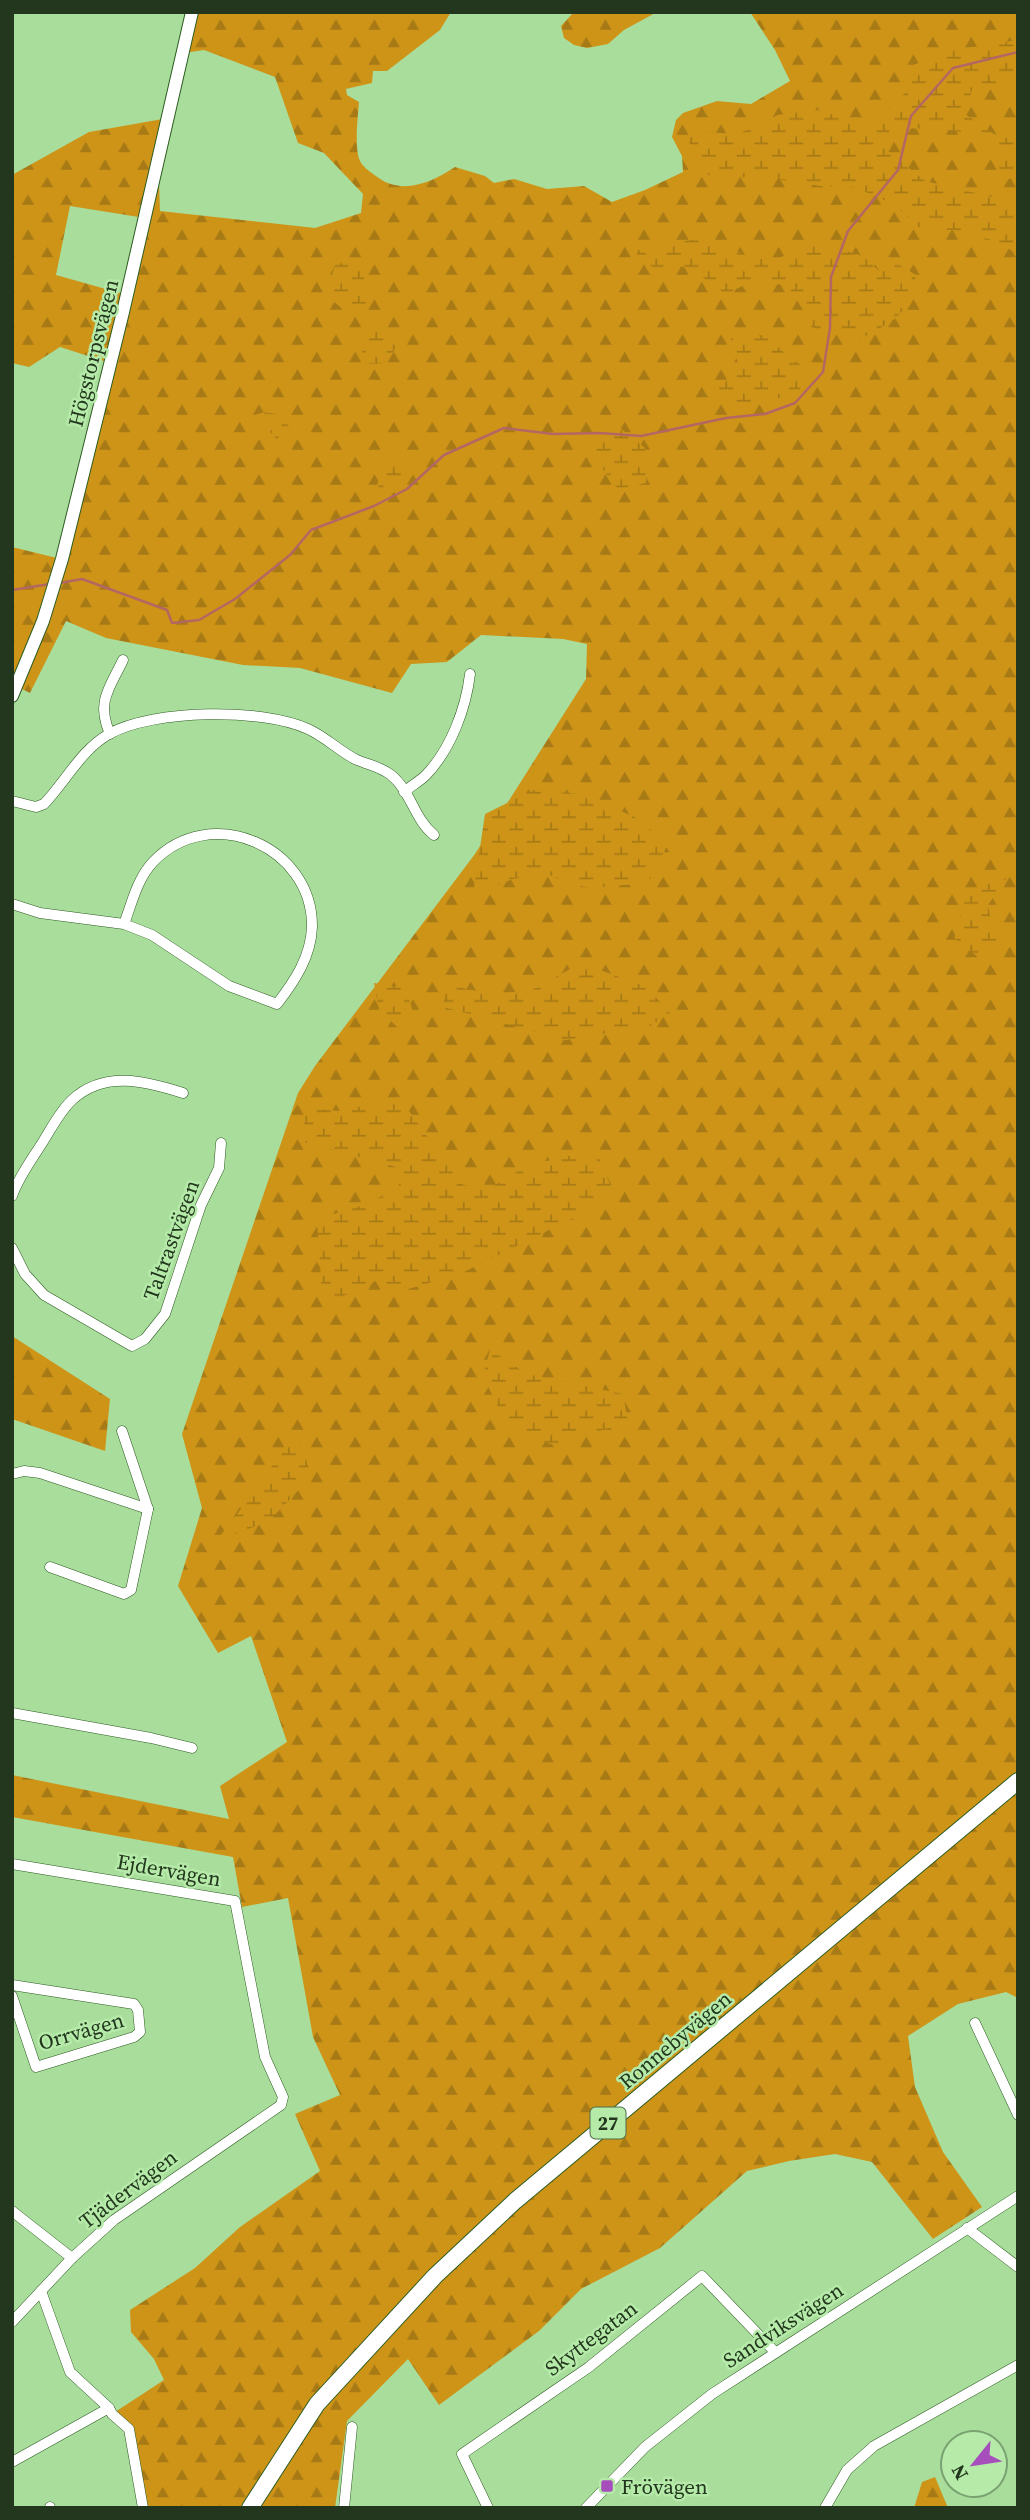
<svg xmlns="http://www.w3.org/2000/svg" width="1030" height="2520" font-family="'Source Serif 4',serif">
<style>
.forest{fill:url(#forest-firs);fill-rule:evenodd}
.wetland{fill:url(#wetland-marsh)}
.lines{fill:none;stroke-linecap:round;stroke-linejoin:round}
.stream{stroke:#b36762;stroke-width:2.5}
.minor-casing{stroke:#2d5c21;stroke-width:11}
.tertiary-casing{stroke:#2d5c21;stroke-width:14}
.primary-casing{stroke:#2d5c21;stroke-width:18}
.minor{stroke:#fff;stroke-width:10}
.tertiary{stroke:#fff;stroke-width:12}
.primary{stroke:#fff;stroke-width:16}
.poi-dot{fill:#a64ebb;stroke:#b5eaa9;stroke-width:2.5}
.labels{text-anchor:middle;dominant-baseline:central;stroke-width:5;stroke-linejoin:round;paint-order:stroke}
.shield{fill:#b5eaa9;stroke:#4e6d47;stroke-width:2}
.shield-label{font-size:19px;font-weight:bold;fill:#22371d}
.street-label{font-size:21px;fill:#22371d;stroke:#b5eaa9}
.poi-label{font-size:21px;fill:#22371d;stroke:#b5eaa9;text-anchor:start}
</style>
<defs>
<pattern id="forest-firs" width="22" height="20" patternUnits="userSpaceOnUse" patternTransform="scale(1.75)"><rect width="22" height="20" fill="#ce9418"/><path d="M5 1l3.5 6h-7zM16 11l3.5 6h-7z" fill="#a77a15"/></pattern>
<pattern id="wetland-marsh" width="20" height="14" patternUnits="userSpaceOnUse" patternTransform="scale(1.75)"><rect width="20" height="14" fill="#ce9418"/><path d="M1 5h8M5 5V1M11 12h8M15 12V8" fill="none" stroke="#a77a15"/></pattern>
</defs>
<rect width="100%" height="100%" fill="#a9dd9c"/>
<g class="forest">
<path d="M 192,12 L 451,12 L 440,30 L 387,71 L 373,71 L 372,83 L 346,89 L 347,95 L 359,102 C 358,116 354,148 360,161 C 363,167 370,172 376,176 C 401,196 431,183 455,167 L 485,176 L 494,183 L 514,179 L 547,189 L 584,186 L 612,202 L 645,190 L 683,172 L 682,156 L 672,137 L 676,120 L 683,113 L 717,101 L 751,104 L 790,81 L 775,50 L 750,12 L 1018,12 L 1018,1998 L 1006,1992 L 958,2004 L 908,2036 L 915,2087 L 943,2152 L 982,2207 L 933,2239 L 872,2162 L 835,2154 L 789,2161 L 747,2171 L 660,2248 L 581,2289 L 539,2331 L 439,2405 L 408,2359 L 347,2421 L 335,2508 L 143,2508 L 130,2429 L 112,2414 L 164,2380 L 154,2359 L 131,2332 L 130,2310 L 195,2268 L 240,2227 L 320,2171 L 295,2114 L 340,2095 L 313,2037 L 288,1898 L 242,1907 L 233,1857 L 12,1817 L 12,1775 L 229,1819 L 220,1786 L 287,1742 L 251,1636 L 218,1653 L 178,1586 L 202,1508 L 182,1434 L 298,1093 L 315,1066 L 475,854 L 586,679 L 587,644 L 563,639 L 481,635 L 447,662 L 411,664 L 392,693 L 300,668 L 243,665 L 106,638 L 66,621 L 30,693 L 12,684 L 12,547 L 61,559 L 110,363 L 60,347 L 29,367 L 12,363 L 12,175 L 89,132 L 174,117 L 159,182 L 160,211 L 315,228 L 361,213 L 363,194 L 324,153 L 298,143 L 275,77 L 204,50 L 184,53 ZM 70,206 L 145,218 L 127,295 L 56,275 Z"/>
<path d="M 574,12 L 657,12 L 624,30 L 608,44 L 587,48 L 574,45 L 564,38 L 561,26 Z"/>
<path d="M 12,1336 L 110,1399 L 105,1451 L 12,1419 Z"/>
<path d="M 935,2477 L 948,2508 L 914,2508 L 922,2482 Z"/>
</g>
<g class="wetland">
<path d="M 1018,40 L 1018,89 L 974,82 L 965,114 L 994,134 L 1018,142 L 1018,176 L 999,182 L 999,154 L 974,134 L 941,129 L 890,128 L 884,148 L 925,181 L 1017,203 L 1018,255 L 999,242 L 959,231 L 918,227 L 894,204 L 854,187 L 820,186 L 776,179 L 707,175 L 687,139 L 702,132 L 738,134 L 778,115 L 817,110 L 870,126 L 905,93 L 911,66 L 948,51 Z"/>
<path d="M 702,238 L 753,258 L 776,260 L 812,241 L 863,256 L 879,271 L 898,264 L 916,275 C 907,319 894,320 858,340 L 836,331 L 818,334 L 788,286 L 755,280 L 726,294 L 698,274 L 672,262 L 660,274 L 634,251 Z"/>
<path d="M 336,262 L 360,268 L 372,299 L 351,316 L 326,295 Z"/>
<path d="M 384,326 L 403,338 L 385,363 L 368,364 L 357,339 Z"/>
<path d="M 765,335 L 790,358 L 809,370 L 797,395 L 748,403 L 720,404 L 711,389 L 740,371 L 731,338 Z"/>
<path d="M 264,412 L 278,414 L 296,434 L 282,445 L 255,415 Z"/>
<path d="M 614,423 L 645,448 L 646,483 L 618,489 L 590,452 Z"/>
<path d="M 386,452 L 417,472 L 387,495 L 377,485 Z"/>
<path d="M 533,790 L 579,794 L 635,817 L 668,844 L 648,883 L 590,888 L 567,883 L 546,873 L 513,879 L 473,894 L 485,814 Z"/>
<path d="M 1007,878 L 988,905 L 992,927 L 999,949 L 979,958 L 954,938 L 965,898 L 994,881 Z"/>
<path d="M 581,963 L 644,986 L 671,1012 L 650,1026 L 566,1040 L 443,1007 L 446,985 L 493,994 L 530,991 Z"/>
<path d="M 374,983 L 405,988 L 413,1011 L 401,1031 L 379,1009 Z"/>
<path d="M 387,1101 L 409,1111 L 461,1184 L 485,1191 L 528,1165 L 596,1150 L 611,1187 L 571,1219 L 466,1271 L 390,1295 L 380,1279 L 337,1299 L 322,1293 L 317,1219 L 367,1204 L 399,1186 L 396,1167 L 304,1142 L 305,1108 L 340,1111 Z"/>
<path d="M 490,1350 L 527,1374 L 623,1394 L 628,1422 L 554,1445 L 510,1432 L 483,1376 Z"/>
<path d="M 297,1435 L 312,1476 L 269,1521 L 215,1542 C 244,1508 267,1469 297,1435 Z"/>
</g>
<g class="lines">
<g class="stream">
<path d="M 60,583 L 82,579 L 167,610 L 172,623 L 199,620 L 235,599 L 290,555 L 311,530 L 374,506 L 407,489 L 444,455 L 504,428 L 553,434 L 600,433 L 641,436 L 726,418 L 765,414 L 795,403 L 823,372 L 830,328 L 831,277 L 848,231 L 898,170 L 911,116 L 953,68 L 1018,52"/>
<path d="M 12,590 L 50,584"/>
</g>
<defs>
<g id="minor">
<path d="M 110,734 C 96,702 109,689 123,660"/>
<path d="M 404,792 C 411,786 420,781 426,775 C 451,749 466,708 470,674"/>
<path d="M 12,801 L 36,807 L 44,804 C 66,781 81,750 109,734 C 154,709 262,708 308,729 C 326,737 340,752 357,760 C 369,765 381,767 391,775 C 411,791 414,819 434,835"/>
<path d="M 12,904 L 40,913 L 124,924 L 152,935 L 229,986 L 277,1004 C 294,982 311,957 312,927 C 313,846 210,802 153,862 C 137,879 132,903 124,924"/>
<path d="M 12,1196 C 19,1176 33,1158 44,1140 C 52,1127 61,1110 72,1100 C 104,1070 146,1081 183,1093"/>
<path d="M 12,1248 L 25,1274 L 44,1295 L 132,1346 L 145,1339 L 165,1314 L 201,1205 L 219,1168 L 221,1143"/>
<path d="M 122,1431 L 148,1509"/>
<path d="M 12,1474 L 24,1471 L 40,1473 L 148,1509 L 131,1590 L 124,1594 L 50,1567"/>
<path d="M 12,1713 L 151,1738 L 192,1748"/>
<path d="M 12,1864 L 235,1901 L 265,2057 L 283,2097 L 281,2105 L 114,2220 L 72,2258 L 12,2322"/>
<path d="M 12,1985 L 134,2004 L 138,2010 L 140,2032 L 134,2037 L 36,2067 L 12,1996"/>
<path d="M 975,2023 L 1018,2115"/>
<path d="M 12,2211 L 72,2258"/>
<path d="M 967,2228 L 1018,2267"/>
<path d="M 41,2291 L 70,2372 L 109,2408"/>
<path d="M 12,2462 L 109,2408 L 112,2414 L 129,2429 L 143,2508"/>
<path d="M 50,2508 L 50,2507"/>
<path d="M 344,2508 L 352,2427"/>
<path d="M 488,2508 L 462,2454 L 589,2367 L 702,2276 L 775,2352"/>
<path d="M 586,2508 L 645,2447 L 712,2394 L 1018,2196"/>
<path d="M 825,2508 L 847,2470 L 874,2446 L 1018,2365"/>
</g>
<path id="tertiary" d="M 12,696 L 43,621 L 62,559 L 123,312 L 192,12"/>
<path id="primary" d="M 250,2508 L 317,2404 L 435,2276 L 515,2201 L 1018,1781"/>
</defs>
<use href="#minor" class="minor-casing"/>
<use href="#tertiary" class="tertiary-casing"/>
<use href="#primary" class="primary-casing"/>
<use href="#minor" class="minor"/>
<use href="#tertiary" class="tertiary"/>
<use href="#primary" class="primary"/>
</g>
<rect class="poi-dot" x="600" y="2479" width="14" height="14" rx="3.5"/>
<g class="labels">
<rect class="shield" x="590.5" y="2107.5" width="35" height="31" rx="5"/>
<g class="shield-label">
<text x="608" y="2123">27</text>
</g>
<g class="street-label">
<text transform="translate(93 353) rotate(-76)">Högstorpsvägen</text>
<text transform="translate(171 1240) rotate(-70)">Taltrastvägen</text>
<text transform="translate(169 1870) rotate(10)">Ejdervägen</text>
<text transform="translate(81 2031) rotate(-16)">Orrvägen</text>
<text transform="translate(675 2040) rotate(-40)">Ronnebyvägen</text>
<text transform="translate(128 2189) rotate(-37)">Tjädervägen</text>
<text transform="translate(783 2325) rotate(-33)">Sandviksvägen</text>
<text transform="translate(591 2338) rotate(-37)">Skyttegatan</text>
</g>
<g class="poi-label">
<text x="621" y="2486">Frövägen</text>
</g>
</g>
<rect width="1030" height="2520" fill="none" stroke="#22371d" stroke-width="28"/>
<g transform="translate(974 2464) rotate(240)"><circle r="33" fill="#b5eaa9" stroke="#7aa271" stroke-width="2"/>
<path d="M0-5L12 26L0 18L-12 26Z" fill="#a64ebb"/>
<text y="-10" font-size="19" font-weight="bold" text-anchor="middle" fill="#22371d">N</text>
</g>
</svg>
